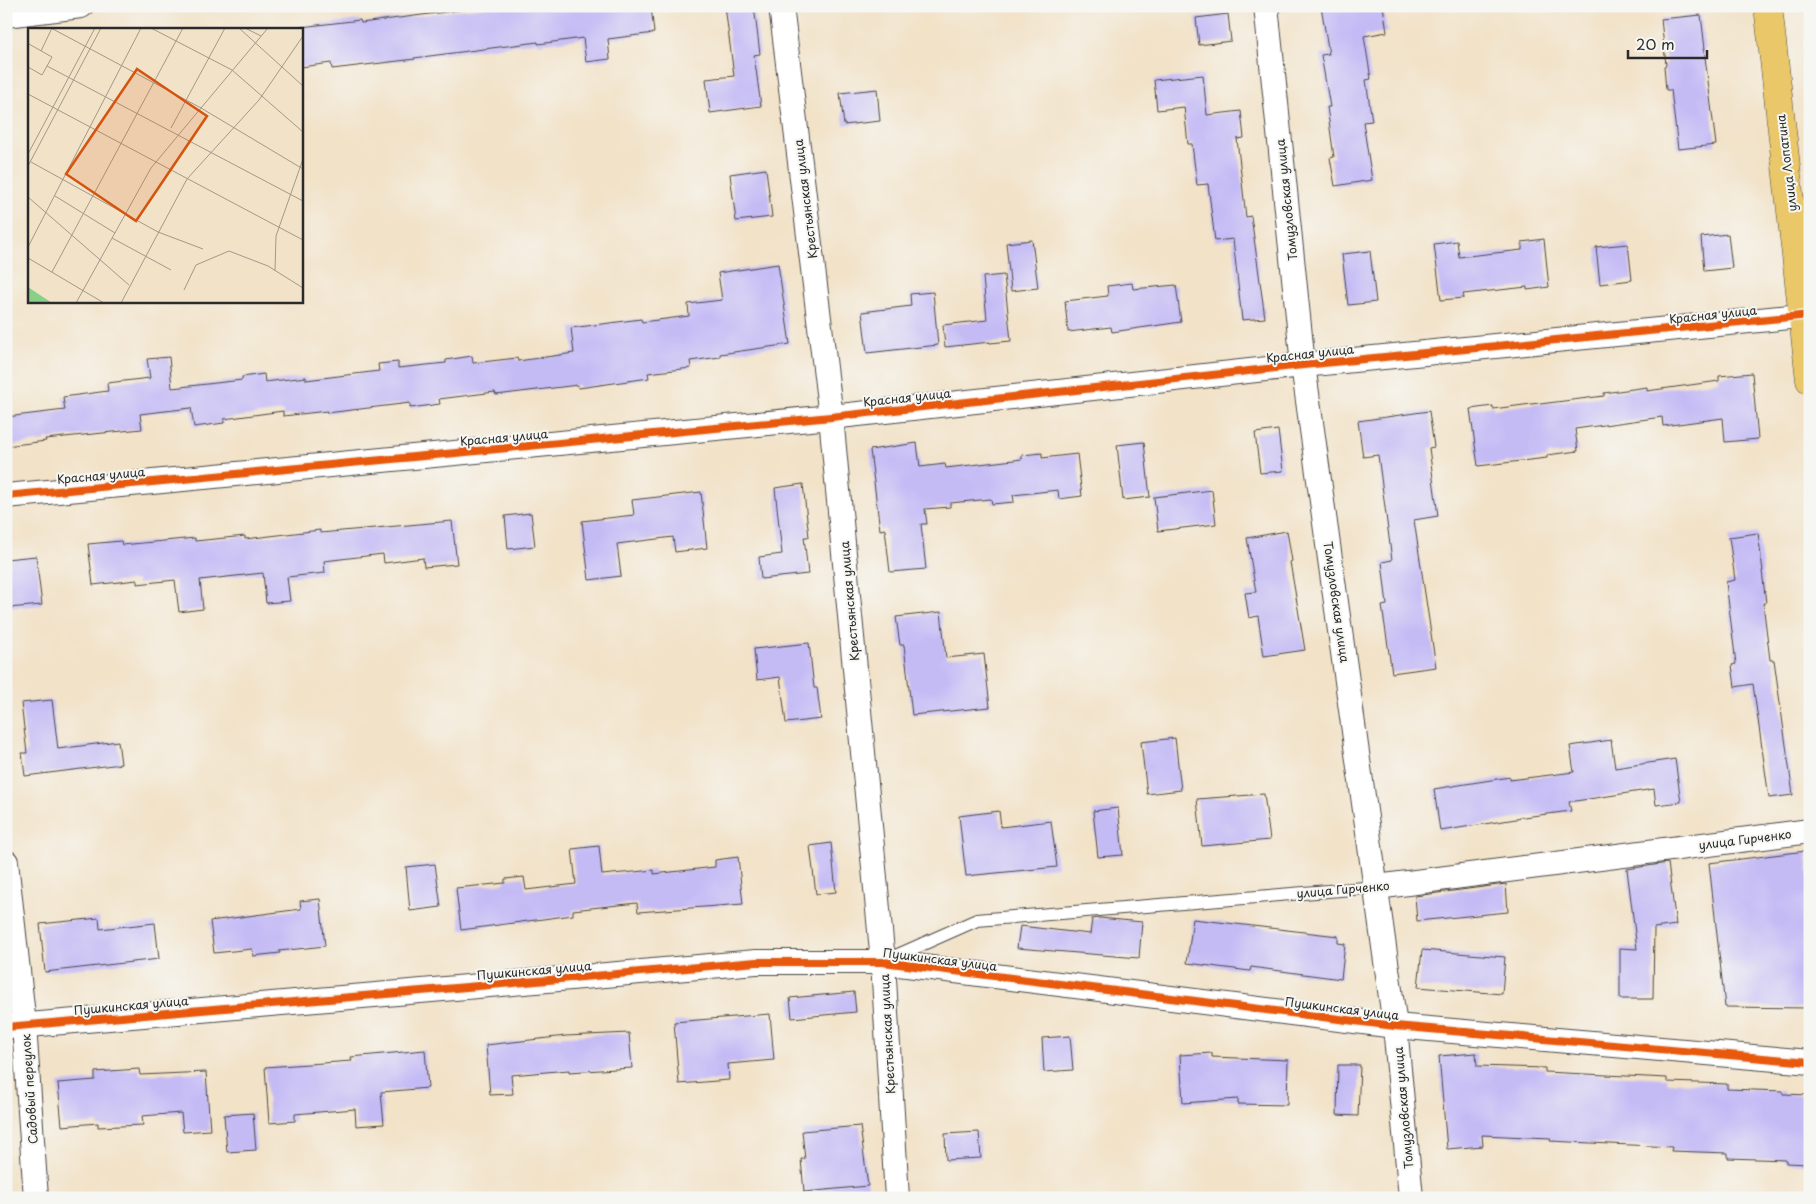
<svg xmlns="http://www.w3.org/2000/svg" width="1816" height="1204" font-family="'Playpen Sans',sans-serif">
<style>
.building{fill:#c4bbf5}
.lines{fill:none;stroke-linecap:round;stroke-linejoin:round}
.lane-casing{stroke:#494643;stroke-width:14}
.street-casing{stroke:#494643;stroke-width:26}
.primary-casing{stroke:#494643;stroke-width:29}
.lane{stroke:#fff;stroke-width:12}
.street{stroke:#fff;stroke-width:24}
.primary{stroke:#eac769;stroke-width:28}
.cycleway-casing{stroke:#f6f6f2;stroke-width:11}
.cycleway{stroke:#e8590c;stroke-width:8}
.labels{text-anchor:middle;dominant-baseline:central;stroke-width:4;stroke-linejoin:round;paint-order:stroke}
.street-label{font-size:12px;fill:#2b2b2b;stroke:#f6f6f2}
.inset-road{fill:none;stroke:#a29989;stroke-width:1}
.view{fill:#d5540f;fill-opacity:0.15;stroke:#d5540f;stroke-width:2.5}
.inset-edge{fill:none;stroke:#2b2b2b;stroke-width:2.5}
</style>
<rect width="100%" height="100%" fill="#f6f6f2"/>
<filter id="ink" filterUnits="userSpaceOnUse"><feTurbulence type="fractalNoise" baseFrequency=".02" numOctaves="2"/><feDisplacementMap in="SourceGraphic" scale="10" xChannelSelector="R" yChannelSelector="G"/><feConvolveMatrix kernelMatrix="1 2 1 2 8 2 1 2 1" color-interpolation-filters="sRGB"/></filter>
<filter id="wash" filterUnits="userSpaceOnUse"><feTurbulence type="fractalNoise" baseFrequency=".0096" numOctaves="4" result="noise"/><feDisplacementMap in="SourceGraphic" scale="20" xChannelSelector="R" yChannelSelector="G"/><feGaussianBlur stdDeviation="1.12" result="paint"/><feColorMatrix in="noise" values="0 0 0 0 0 0 0 0 0 0 0 0 0 0 0 0 0 1.4 0 .05"/><feComposite in="paint" operator="in"/></filter>
<g filter="url(#wash)">
<rect width="100%" height="100%" fill="#f2e2c8"/>
<g id="blocks">
<g class="building">
<path d="M 491,6 L 651,6 L 654,33 L 608,39 L 610,59 L 586,62 L 583,38 L 538,44 L 538,42 L 414,58 L 415,59 L 332,69 L 331,63 L 301,67 L 301,27 L 360,20 L 361,23 Z"/>
<path d="M 725,6 L 754,6 L 760,54 L 754,55 L 761,106 L 710,113 L 706,79 L 734,76 Z"/>
<path d="M 1321,6 L 1383,6 L 1387,32 L 1364,36 L 1371,79 L 1366,80 L 1372,121 L 1363,122 L 1372,180 L 1335,186 L 1330,158 L 1334,157 L 1327,107 L 1330,107 L 1321,55 L 1329,54 Z"/>
<path d="M 1228,14 L 1231,41 L 1199,45 L 1196,18 Z"/>
<path d="M 1701,15 L 1705,49 L 1704,49 L 1716,145 L 1678,149 L 1671,90 L 1666,90 L 1664,66 L 1666,65 L 1661,19 Z"/>
<path d="M 1203,75 L 1207,115 L 1241,111 L 1244,138 L 1237,139 L 1246,217 L 1251,216 L 1265,318 L 1242,320 L 1233,239 L 1215,241 L 1208,184 L 1197,185 L 1192,144 L 1188,144 L 1184,107 L 1157,110 L 1154,80 Z"/>
<path d="M 877,89 L 880,121 L 844,125 L 840,93 Z"/>
<path d="M 766,169 L 772,217 L 736,221 L 730,174 Z"/>
<path d="M 1728,234 L 1732,268 L 1704,271 L 1701,237 Z"/>
<path d="M 1544,239 L 1549,287 L 1527,290 L 1527,287 L 1463,294 L 1464,298 L 1441,300 L 1434,244 L 1457,241 L 1459,257 L 1522,250 L 1522,242 Z"/>
<path d="M 1032,240 L 1038,288 L 1011,291 L 1006,243 Z"/>
<path d="M 1628,244 L 1632,280 L 1600,284 L 1596,247 Z"/>
<path d="M 1370,251 L 1376,302 L 1348,305 L 1342,254 Z"/>
<path d="M 778,264 L 790,344 L 720,354 L 720,357 L 690,361 L 691,368 L 648,373 L 649,378 L 579,388 L 578,385 L 496,395 L 495,392 L 439,399 L 440,404 L 410,408 L 410,403 L 327,413 L 327,411 L 283,416 L 283,411 L 224,419 L 224,423 L 194,427 L 191,408 L 140,414 L 142,429 L 45,439 L 46,441 L 6,446 L 6,417 L 65,410 L 63,397 L 108,391 L 107,383 L 150,378 L 147,359 L 169,357 L 172,388 L 242,380 L 242,377 L 264,374 L 265,382 L 306,377 L 306,380 L 379,371 L 378,364 L 398,362 L 398,368 L 446,363 L 446,360 L 472,356 L 473,363 L 517,358 L 518,361 L 574,353 L 571,328 L 641,319 L 642,322 L 689,316 L 688,304 L 722,300 L 718,273 Z"/>
<path d="M 1004,275 L 1011,341 L 990,343 L 990,342 L 945,347 L 943,325 L 987,320 L 983,277 Z"/>
<path d="M 1132,283 L 1133,289 L 1176,285 L 1181,322 L 1112,332 L 1111,327 L 1068,332 L 1065,301 L 1108,296 L 1107,286 Z"/>
<path d="M 933,292 L 938,345 L 867,353 L 862,312 L 911,306 L 910,294 Z"/>
<path d="M 1752,373 L 1758,439 L 1725,442 L 1723,418 L 1663,426 L 1662,417 L 1575,429 L 1578,451 L 1547,455 L 1547,458 L 1478,466 L 1470,409 L 1493,406 L 1493,409 L 1539,403 L 1540,404 L 1604,396 L 1604,393 L 1647,387 L 1647,391 L 1719,381 L 1719,376 Z"/>
<path d="M 1429,411 L 1434,447 L 1429,448 L 1438,516 L 1414,520 L 1436,667 L 1392,673 L 1382,606 L 1387,605 L 1382,562 L 1392,560 L 1378,455 L 1363,457 L 1358,421 Z"/>
<path d="M 1278,430 L 1283,471 L 1260,473 L 1255,433 Z"/>
<path d="M 1144,442 L 1150,497 L 1123,500 L 1117,445 Z"/>
<path d="M 917,443 L 920,467 L 945,464 L 946,468 L 1022,459 L 1022,455 L 1042,453 L 1042,458 L 1077,454 L 1082,496 L 1059,499 L 1058,490 L 1013,495 L 1014,502 L 992,504 L 991,499 L 950,503 L 950,507 L 925,509 L 927,524 L 921,524 L 926,569 L 890,572 L 885,529 L 880,530 L 870,450 Z"/>
<path d="M 803,484 L 809,537 L 804,537 L 808,574 L 761,579 L 759,557 L 782,554 L 775,488 Z"/>
<path d="M 1212,490 L 1216,524 L 1158,531 L 1154,497 Z"/>
<path d="M 701,492 L 707,548 L 675,552 L 673,537 L 617,544 L 621,576 L 589,580 L 582,521 L 634,515 L 632,500 Z"/>
<path d="M 531,513 L 535,546 L 508,549 L 505,516 Z"/>
<path d="M 452,521 L 457,564 L 424,567 L 423,558 L 384,563 L 383,554 L 324,561 L 325,573 L 287,577 L 290,601 L 266,603 L 263,573 L 200,580 L 203,609 L 179,612 L 175,580 L 137,584 L 137,580 L 93,585 L 88,544 L 121,541 L 122,545 L 195,538 L 195,541 L 245,536 L 245,539 L 320,530 L 320,533 Z"/>
<path d="M 1287,531 L 1292,561 L 1290,562 L 1305,650 L 1264,656 L 1258,616 L 1249,618 L 1245,593 L 1256,592 L 1247,538 Z"/>
<path d="M 1758,533 L 1763,571 L 1762,571 L 1766,603 L 1763,603 L 1770,660 L 1774,660 L 1793,795 L 1769,798 L 1753,684 L 1735,687 L 1732,665 L 1736,664 L 1726,582 L 1735,580 L 1729,537 Z"/>
<path d="M 36,556 L 42,605 L 8,608 L 6,559 Z"/>
<path d="M 941,612 L 946,658 L 984,654 L 990,707 L 912,715 L 904,645 L 900,645 L 896,617 Z"/>
<path d="M 809,643 L 814,688 L 817,688 L 821,719 L 786,723 L 780,677 L 757,680 L 754,649 Z"/>
<path d="M 52,700 L 58,749 L 118,741 L 121,764 L 25,776 L 22,753 L 27,753 L 21,703 Z"/>
<path d="M 1175,738 L 1181,790 L 1147,794 L 1141,742 Z"/>
<path d="M 1611,740 L 1615,768 L 1675,759 L 1681,802 L 1656,805 L 1654,789 L 1569,802 L 1571,811 L 1516,818 L 1516,819 L 1440,831 L 1434,789 L 1510,777 L 1510,780 L 1574,772 L 1570,746 Z"/>
<path d="M 1264,794 L 1270,840 L 1202,846 L 1197,799 Z"/>
<path d="M 1118,808 L 1123,855 L 1098,857 L 1093,811 Z"/>
<path d="M 999,811 L 1001,827 L 1051,821 L 1057,867 L 966,876 L 959,816 Z"/>
<path d="M 831,843 L 836,892 L 816,894 L 810,846 Z"/>
<path d="M 599,846 L 602,875 L 654,870 L 654,874 L 715,867 L 715,860 L 738,857 L 743,904 L 638,912 L 637,903 L 573,910 L 573,915 L 461,930 L 456,888 L 505,883 L 505,879 L 524,877 L 526,890 L 576,884 L 572,849 Z"/>
<path d="M 1806,851 L 1810,881 L 1808,1008 L 1725,1007 L 1709,863 Z"/>
<path d="M 1668,863 L 1676,925 L 1654,928 L 1653,999 L 1620,999 L 1620,948 L 1637,949 L 1627,869 Z"/>
<path d="M 435,864 L 441,907 L 410,911 L 406,867 Z"/>
<path d="M 1506,884 L 1508,912 L 1417,921 L 1415,896 Z"/>
<path d="M 320,899 L 325,946 L 279,951 L 280,953 L 253,956 L 252,949 L 214,953 L 210,921 L 301,909 L 300,901 Z"/>
<path d="M 99,918 L 100,929 L 155,923 L 159,959 L 45,972 L 40,924 Z"/>
<path d="M 1100,918 L 1142,922 L 1139,958 L 1017,948 L 1020,926 L 1090,934 L 1092,919 Z"/>
<path d="M 1193,919 L 1338,936 L 1338,943 L 1345,944 L 1341,979 L 1251,967 L 1250,971 L 1187,963 Z"/>
<path d="M 1422,950 L 1505,957 L 1502,994 L 1418,987 Z"/>
<path d="M 854,992 L 856,1012 L 792,1018 L 790,998 Z"/>
<path d="M 770,1014 L 774,1060 L 728,1064 L 729,1080 L 679,1084 L 674,1022 Z"/>
<path d="M 629,1033 L 632,1068 L 569,1072 L 569,1070 L 511,1075 L 513,1094 L 490,1095 L 486,1045 L 566,1036 Z"/>
<path d="M 1070,1036 L 1073,1070 L 1044,1072 L 1042,1038 Z"/>
<path d="M 425,1050 L 428,1088 L 381,1092 L 384,1124 L 356,1126 L 355,1109 L 295,1114 L 295,1121 L 269,1123 L 265,1067 L 352,1061 L 351,1057 Z"/>
<path d="M 1212,1053 L 1212,1057 L 1288,1060 L 1287,1105 L 1238,1104 L 1238,1099 L 1183,1103 L 1180,1055 Z"/>
<path d="M 1476,1053 L 1477,1066 L 1545,1068 L 1545,1072 L 1667,1078 L 1667,1082 L 1727,1084 L 1727,1089 L 1783,1091 L 1783,1094 L 1810,1095 L 1810,1164 L 1786,1163 L 1786,1160 L 1728,1158 L 1728,1153 L 1671,1151 L 1672,1147 L 1550,1141 L 1551,1138 L 1482,1135 L 1483,1146 L 1447,1149 L 1439,1056 Z"/>
<path d="M 1338,1065 L 1360,1065 L 1358,1116 L 1337,1115 Z"/>
<path d="M 139,1069 L 140,1075 L 206,1072 L 210,1130 L 183,1132 L 181,1113 L 142,1116 L 143,1125 L 98,1127 L 98,1123 L 62,1126 L 58,1083 L 95,1080 L 95,1072 Z"/>
<path d="M 253,1113 L 256,1150 L 227,1152 L 224,1115 Z"/>
<path d="M 860,1126 L 868,1186 L 804,1192 L 801,1159 L 805,1159 L 802,1131 Z"/>
<path d="M 979,1132 L 981,1158 L 946,1160 L 945,1134 Z"/>
</g>
</g>
</g>
<g filter="url(#ink)">
<use href="#blocks" fill-opacity="0" stroke="#494643" stroke-width="1"/>
<g class="lines">
<defs>
<path id="lane" d="M 889,959 L 977,920 L 1377,887"/>
<g id="street">
<path d="M 781,6 L 831,417 L 883,962 L 897,1198"/>
<path d="M 1266,6 L 1303,365 L 1395,1026 L 1411,1198"/>
<path d="M 6,15 L 81,6"/>
<path d="M 6,496 L 831,417 L 1303,365 L 1810,315"/>
<path d="M 6,862 L 24,1025 L 36,1198"/>
<path d="M 1377,887 L 1810,831"/>
<path d="M 6,1027 L 756,962 L 883,962 L 1395,1026 L 1810,1062"/>
</g>
<path id="primary" d="M 1768,6 L 1810,380"/>
</defs>
<use href="#lane" class="lane-casing"/>
<use href="#street" class="street-casing"/>
<use href="#primary" class="primary-casing"/>
<use href="#lane" class="lane"/>
<use href="#street" class="street"/>
<use href="#primary" class="primary"/>
<defs>
<g id="cycleway">
<path d="M 6,496 L 831,417 L 1303,365 L 1810,315"/>
<path d="M 6,1027 L 756,962 L 883,962 L 1395,1026 L 1810,1062"/>
</g>
</defs>
<use href="#cycleway" class="cycleway-casing"/>
<use href="#cycleway" class="cycleway"/>
</g>
</g>
<g class="labels">
<g class="street-label">
<text transform="translate(1786 163) rotate(-97)">улица Лопатина</text>
<text transform="translate(805 199) rotate(-97)">Крестьянская улица</text>
<text transform="translate(1286 200) rotate(-96)">Томузловская улица</text>
<text transform="translate(1713 314) rotate(-6)">Красная улица</text>
<text transform="translate(1310 353) rotate(-6)">Красная улица</text>
<text transform="translate(907 397) rotate(-6)">Красная улица</text>
<text transform="translate(504 437) rotate(-5)">Красная улица</text>
<text transform="translate(101 475) rotate(-5)">Красная улица</text>
<text transform="translate(849 601) rotate(-95)">Крестьянская улица</text>
<text transform="translate(1337 602) rotate(82)">Томузловская улица</text>
<text transform="translate(1745 839) rotate(-7)">улица Гирченко</text>
<text transform="translate(1343 889) rotate(-5)">улица Гирченко</text>
<text transform="translate(940 959) rotate(7)">Пушкинская улица</text>
<text transform="translate(534 970) rotate(-5)">Пушкинская улица</text>
<text transform="translate(131 1005) rotate(-5)">Пушкинская улица</text>
<text transform="translate(1342 1008) rotate(7)">Пушкинская улица</text>
<text transform="translate(887 1034) rotate(-93)">Крестьянская улица</text>
<text transform="translate(29 1089) rotate(-94)">Садовый переулок</text>
<text transform="translate(1403 1108) rotate(-95)">Томузловская улица</text>
</g>
</g>
<g transform="translate(28 28)">
<rect width="275" height="275" fill="#f2e2c8"/>
<path d="M 0,259 L 24,275 L 0,275 Z" fill="#8acf89"/>
<path class="inset-road" d="M 23,0 L 173,80 L 240,0M 123,0 L 204,42 L 275,104M 211,0 L 275,58M 217,0 L 233,8M 0,19 L 1,16 L 24,29 L 19,38 L 275,173M 13,23 L 24,0M 0,39 L 14,47 L 19,38M 0,66 L 275,212M 143,100 L 197,0M 0,126 L 67,0M 3,134 L 130,204 L 175,221M 0,138 L 73,0M 27,168 L 87,205M 0,169 L 101,257M 84,210 L 143,242M 0,219 L 113,0M 0,230 L 76,275M 247,243 L 248,208 L 275,131M 24,244 L 155,0M 156,262 L 168,237 L 201,223 L 240,238 L 275,260M 48,275 L 123,140 L 173,80 L 275,141M 93,275 L 159,151 L 231,72 L 275,8"/>
<path class="view" d="M 109,41 L 179,88 L 108,193 L 38,146 Z"/>
<rect width="275" height="275" class="inset-edge"/>
</g>
<rect width="1816" height="1204" fill="none" stroke="#f6f6f2" stroke-width="25"/>
<path d="M1628 50v8h79v-8" fill="none" stroke="#2b2b2b" stroke-width="2.5"/>
<text x="1636" y="50" font-size="15" fill="#2b2b2b" stroke="#f6f6f2" stroke-width="4" paint-order="stroke">20 m</text>
</svg>
